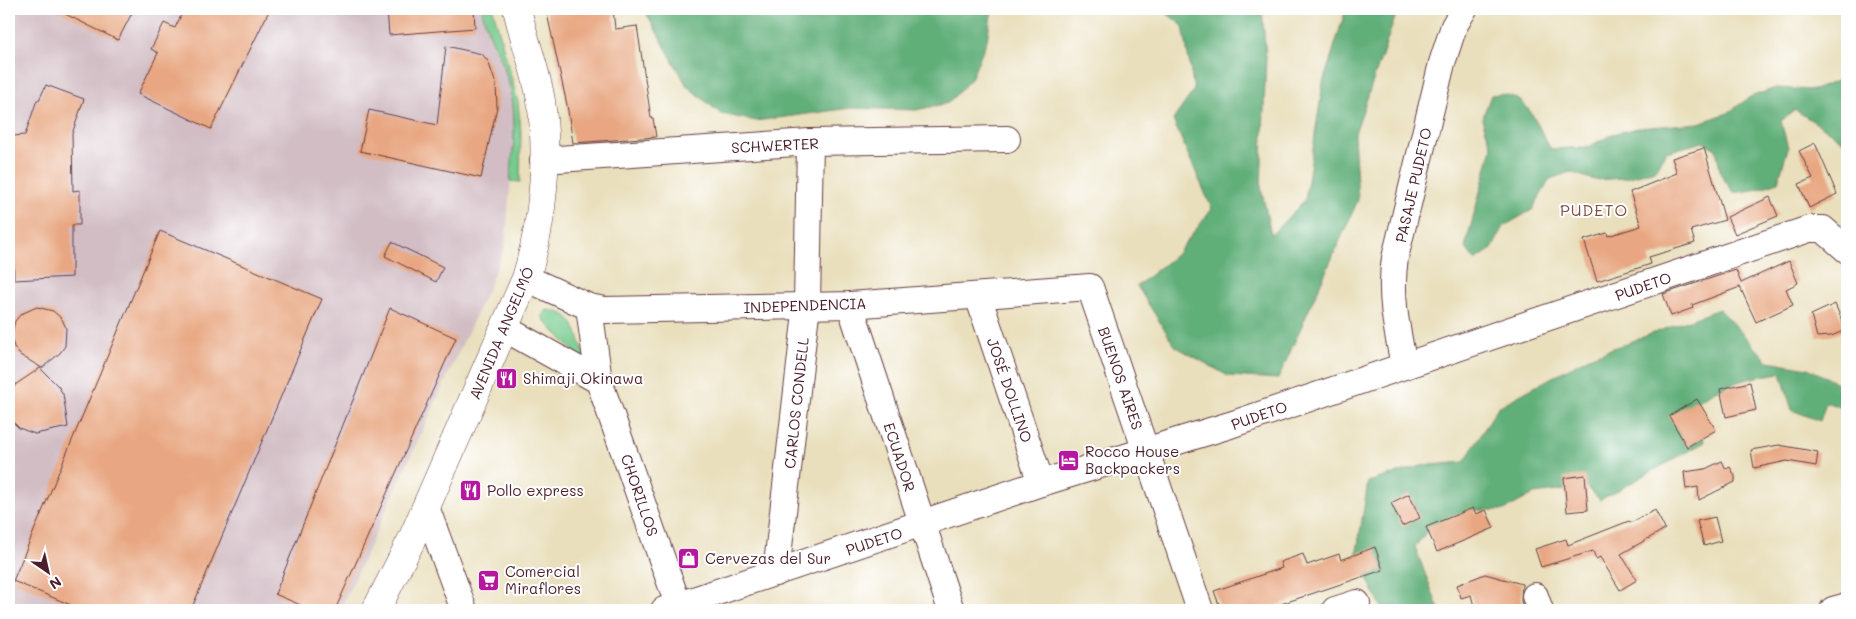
<svg xmlns="http://www.w3.org/2000/svg" width="1856" height="619" font-family="Mali,sans-serif">
<style>
.industrial{fill:#d2bdc5}
.green{fill:#76cb8e;stroke:#60755c}
.forest{fill:#60af79;stroke:#556752}
.building{fill:#e8a782}
.lines{fill:none;stroke-linecap:round;stroke-linejoin:round}
.minor-casing{stroke:#623c41;stroke-width:28}
.major-casing{stroke:#623c41;stroke-width:29}
.minor{stroke:#fff;stroke-width:26}
.major{stroke:#fff;stroke-width:28}
.labels{text-anchor:middle;dominant-baseline:central;stroke-width:4;stroke-linejoin:round;paint-order:stroke}
.street-label{font-size:15px;fill:#4a1f2b;stroke:#fff}
.poi-label{font-size:15px;fill:#4a1f2b;stroke:#fff;text-anchor:start}
.neighbourhood-label{font-size:16px;letter-spacing:1px;fill:#814f49;stroke:#fff}
</style>
<rect width="100%" height="100%" fill="#fff"/>
<filter id="ink" filterUnits="userSpaceOnUse"><feTurbulence type="fractalNoise" baseFrequency=".02" numOctaves="2"/><feDisplacementMap in="SourceGraphic" scale="10" xChannelSelector="R" yChannelSelector="G"/><feConvolveMatrix kernelMatrix="1 2 1 2 8 2 1 2 1" color-interpolation-filters="sRGB"/></filter>
<filter id="wash" filterUnits="userSpaceOnUse"><feTurbulence type="fractalNoise" baseFrequency=".0096" numOctaves="4" result="noise"/><feDisplacementMap in="SourceGraphic" scale="20" xChannelSelector="R" yChannelSelector="G"/><feGaussianBlur stdDeviation="1.12" result="paint"/><feColorMatrix in="noise" values="0 0 0 0 0 0 0 0 0 0 0 0 0 0 0 0 0 1.4 0 .05"/><feComposite in="paint" operator="in"/></filter>
<g filter="url(#wash)">
<rect width="100%" height="100%" fill="#e9dfbc"/>
<path class="industrial" d="M 9,9 L 482,9 L 490,38 L 506,73 L 513,102 L 515,131 L 505,246 L 489,286 L 340,610 L 9,610 Z"/>
<g class="green">
<path d="M 482,9 L 493,9 L 518,102 L 521,132 L 520,182 L 510,181 C 514,145 518,110 506,74 C 499,51 486,33 482,9 Z"/>
<path d="M 547,310 C 579,312 576,337 586,359 L 575,353 L 544,320 L 542,315 Z"/>
</g>
<g class="forest">
<path d="M 644,9 L 992,9 L 987,40 L 971,79 L 948,103 L 916,110 L 851,108 L 756,121 L 721,114 L 687,86 Z"/>
<path d="M 1161,9 L 1262,9 L 1266,57 L 1261,187 L 1271,235 L 1305,200 L 1323,83 L 1346,9 L 1398,9 L 1354,136 L 1358,200 L 1278,379 L 1228,376 L 1175,346 L 1137,286 L 1176,255 L 1212,209 L 1173,120 L 1194,90 L 1183,26 Z"/>
<path d="M 1847,77 L 1847,145 L 1832,133 L 1795,110 L 1781,121 L 1788,148 L 1778,182 L 1759,189 L 1734,193 L 1721,175 L 1716,149 L 1703,142 L 1666,152 L 1655,170 L 1626,178 L 1594,180 L 1570,172 L 1550,179 L 1532,210 L 1504,226 L 1492,249 L 1475,260 L 1465,247 L 1492,148 L 1482,119 L 1491,95 C 1529,89 1534,122 1551,149 L 1588,147 L 1613,134 L 1638,128 L 1699,123 L 1728,113 L 1750,97 L 1776,88 L 1814,90 Z"/>
<path d="M 1719,309 L 1768,361 L 1808,368 L 1847,388 L 1847,410 L 1826,402 L 1820,421 L 1792,410 L 1781,373 C 1743,378 1721,385 1689,407 L 1705,442 L 1600,500 L 1587,487 L 1534,494 L 1504,510 L 1471,510 L 1427,531 L 1415,547 L 1439,610 L 1383,610 L 1356,557 L 1368,482 L 1421,466 L 1464,462 L 1498,407 L 1589,357 Z"/>
</g>
<g id="blocks">
<g class="building">
<path d="M 55,9 L 134,9 L 118,40 Z"/>
<path d="M 184,9 L 270,9 L 211,129 L 138,94 L 158,53 L 151,49 L 164,23 L 175,28 Z"/>
<path d="M 387,9 L 474,9 L 475,28 L 389,35 Z"/>
<path d="M 546,9 L 613,9 L 615,29 L 637,26 L 651,118 L 653,118 L 656,137 L 573,143 L 567,105 Z"/>
<path d="M 446,46 L 482,54 L 488,61 L 496,84 L 497,107 L 481,178 L 360,151 L 369,110 L 437,125 Z"/>
<path d="M 46,85 L 84,99 L 72,134 L 73,191 L 80,190 L 80,225 L 72,225 L 72,277 L 14,280 L 13,250 L 9,250 L 9,169 L 12,171 L 12,136 L 25,135 L 37,100 L 39,100 Z"/>
<path d="M 1815,143 L 1837,194 L 1809,208 L 1799,184 L 1813,178 L 1799,151 Z"/>
<path d="M 1704,148 L 1725,220 L 1691,230 L 1695,243 L 1649,257 L 1651,264 L 1597,281 L 1584,240 L 1607,233 L 1608,236 L 1641,226 L 1630,192 L 1677,173 L 1672,158 Z"/>
<path d="M 1770,197 L 1778,216 L 1735,234 L 1727,217 Z"/>
<path d="M 160,231 L 322,299 L 191,610 L 83,610 L 13,581 Z"/>
<path d="M 392,242 L 443,267 L 436,282 L 385,256 Z"/>
<path d="M 1789,261 L 1798,283 L 1786,289 L 1793,305 L 1756,322 L 1740,287 L 1692,305 L 1693,308 L 1671,316 L 1663,294 L 1736,270 L 1741,283 Z"/>
<path d="M 1835,304 L 1846,330 L 1831,336 L 1817,337 L 1811,315 Z"/>
<path d="M 37,307 L 53,311 L 62,319 L 66,328 L 65,346 L 60,353 L 42,368 L 20,355 L 14,347 L 11,337 L 15,321 L 21,314 Z"/>
<path d="M 390,308 L 456,338 L 335,610 L 312,610 L 275,594 Z"/>
<path d="M 40,368 L 58,386 L 63,394 L 68,427 L 35,434 L 19,428 L 13,422 L 9,414 L 9,396 L 15,385 Z"/>
<path d="M 1750,382 L 1756,410 L 1726,417 L 1720,389 Z"/>
<path d="M 1697,399 L 1716,430 L 1687,447 L 1669,416 Z"/>
<path d="M 1779,445 L 1818,452 L 1816,466 L 1787,461 L 1754,468 L 1751,450 Z"/>
<path d="M 1722,461 L 1726,469 L 1730,467 L 1735,476 L 1735,482 L 1699,500 L 1698,487 L 1686,489 L 1684,472 L 1705,469 Z"/>
<path d="M 1585,475 L 1588,510 L 1567,512 L 1564,478 Z"/>
<path d="M 1409,494 L 1420,518 L 1402,526 L 1391,503 Z"/>
<path d="M 1473,508 L 1476,514 L 1486,510 L 1494,528 L 1437,552 L 1426,527 Z"/>
<path d="M 1655,510 L 1665,529 L 1621,554 L 1637,580 L 1620,590 L 1600,557 L 1596,559 L 1593,551 L 1541,567 L 1535,549 L 1566,539 L 1568,545 L 1629,521 L 1630,523 Z"/>
<path d="M 1715,517 L 1721,541 L 1704,546 L 1697,521 Z"/>
<path d="M 1375,547 L 1383,570 L 1263,610 L 1221,610 L 1214,591 L 1282,568 L 1280,562 L 1303,554 L 1307,565 L 1339,554 L 1341,560 Z"/>
<path d="M 1485,574 L 1522,584 L 1521,601 L 1524,610 L 1475,610 L 1471,595 L 1461,598 L 1457,585 Z"/>
</g>
</g>
</g>
<g filter="url(#ink)">
<use href="#blocks" fill-opacity="0" stroke="#623c41" stroke-width="1"/>
<g class="lines">
<defs>
<g id="minor">
<path d="M 543,160 L 810,142 L 1007,139"/>
<path d="M 526,278 L 589,307 L 605,310 L 850,305 L 1090,287 L 1200,610"/>
<path d="M 978,296 L 1041,483"/>
<path d="M 850,305 L 951,610"/>
<path d="M 589,307 L 599,381 L 680,610"/>
<path d="M 504,328 L 599,381"/>
<path d="M 1404,365 C 1397,330 1389,295 1395,258 L 1442,63 L 1454,26 L 1464,9"/>
<path d="M 426,507 L 464,610"/>
<path d="M 776,573 L 807,304 L 810,142"/>
<path d="M 1535,596 L 1540,610"/>
<path d="M 664,610 L 1041,483 L 1230,425 L 1809,229 L 1823,229 L 1847,250"/>
<path d="M 1335,610 L 1357,603"/>
<path d="M 1833,610 L 1847,606"/>
</g>
<path id="major" d="M 376,610 L 412,539 L 526,278 C 543,222 549,159 541,101 C 536,70 524,40 517,9"/>
</defs>
<use href="#minor" class="minor-casing"/>
<use href="#major" class="major-casing"/>
<use href="#minor" class="minor"/>
<use href="#major" class="major"/>
</g>
</g>
<defs>
<symbol id="restaurant-square" viewBox="-11 -11 22 22"><rect x="-9" y="-9" width="18" height="18" rx="4" fill="#b5179e" stroke="#fff"/><path d="M-5-6h1v4h1v-4h1v4h1v-4h1v5L-1.5 .5V6h-2V.5L-5-1ZM5-6V6H3V1.5H1.5Q1.5-4 5-6Z" fill="#fff"/></symbol>
<symbol id="hotel-square" viewBox="-11 -11 22 22"><rect x="-9" y="-9" width="18" height="18" rx="4" fill="#b5179e" stroke="#fff"/><path d="M-6-4.5h1.5V1H6V5H4.5V3h-9V5H-6ZM-4 0a1.8 1.8 0 1 1 3.6 0ZM.5 0V-2.5h3Q6-2.5 6 0Z" fill="#fff"/></symbol>
<symbol id="shop-square" viewBox="-11 -11 22 22"><rect x="-9" y="-9" width="18" height="18" rx="4" fill="#b5179e" stroke="#fff"/><path d="M-5-2.5h2.3a2.7 3.5 0 0 1 5.4 0H5L5.5 6h-11ZM-1.5-2.5h3a1.5 2.3 0 0 0-3 0Z" fill="#fff"/></symbol>
<symbol id="supermarket-square" viewBox="-11 -11 22 22"><rect x="-9" y="-9" width="18" height="18" rx="4" fill="#b5179e" stroke="#fff"/><path d="M-6-5.5h2.5l.6 2H6L4.5 2H-2.5L-4.4-4H-6ZM-1.5 3.2a1.3 1.3 0 1 0 .1 0ZM3 3.2a1.3 1.3 0 1 0 .1 0Z" fill="#fff"/></symbol>
</defs>
<g fill-rule="evenodd">
<use href="#restaurant-square" x="494" y="366" width="25" height="25"/>
<use href="#hotel-square" x="1056" y="448" width="25" height="25"/>
<use href="#restaurant-square" x="458" y="478" width="25" height="25"/>
<use href="#shop-square" x="676" y="546" width="25" height="25"/>
<use href="#supermarket-square" x="476" y="568" width="25" height="25"/>
</g>
<g class="labels">
<g class="street-label">
<text transform="translate(775 145) rotate(-3)">SCHWERTER</text>
<text transform="translate(1413 185) rotate(-77)">PASAJE PUDETO</text>
<text transform="translate(1643 286) rotate(-19)">PUDETO</text>
<text transform="translate(805 305) rotate(-2)">INDEPENDENCIA</text>
<text transform="translate(501 333) rotate(-67)">AVENIDA ANGELMÓ</text>
<text transform="translate(1121 378) rotate(71)">BUENOS AIRES</text>
<text transform="translate(1010 390) rotate(71)">JOSÉ DOLLINO</text>
<text transform="translate(796 403) rotate(-84)">CARLOS CONDELL</text>
<text transform="translate(1259 415) rotate(-19)">PUDETO</text>
<text transform="translate(900 457) rotate(72)">ECUADOR</text>
<text transform="translate(640 495) rotate(71)">CHORILLOS</text>
<text transform="translate(874 541) rotate(-18)">PUDETO</text>
</g>
<g class="poi-label">
<text x="523" y="378">Shimaji Okinawa</text>
<text x="1085" y="451">Rocco House<tspan x="1085" dy="17">Backpackers</tspan></text>
<text x="487" y="490">Pollo express</text>
<text x="705" y="558">Cervezas del Sur</text>
<text x="505" y="571">Comercial<tspan x="505" dy="17">Miraflores</tspan></text>
</g>
<g class="neighbourhood-label">
<text x="1594" y="209">PUDETO</text>
</g>
</g>
<rect width="1856" height="619" fill="none" stroke="#fff" stroke-width="30"/>
<g transform="translate(48 572) rotate(146)" stroke="#ffffff" stroke-width="4" paint-order="stroke">
<path d="M0-4L9 19L0 12L-9 19Z" fill="#4a1f2b"/>
<text y="-8" font-size="14" font-weight="bold" text-anchor="middle" fill="#4a1f2b">N</text>
</g>
</svg>
